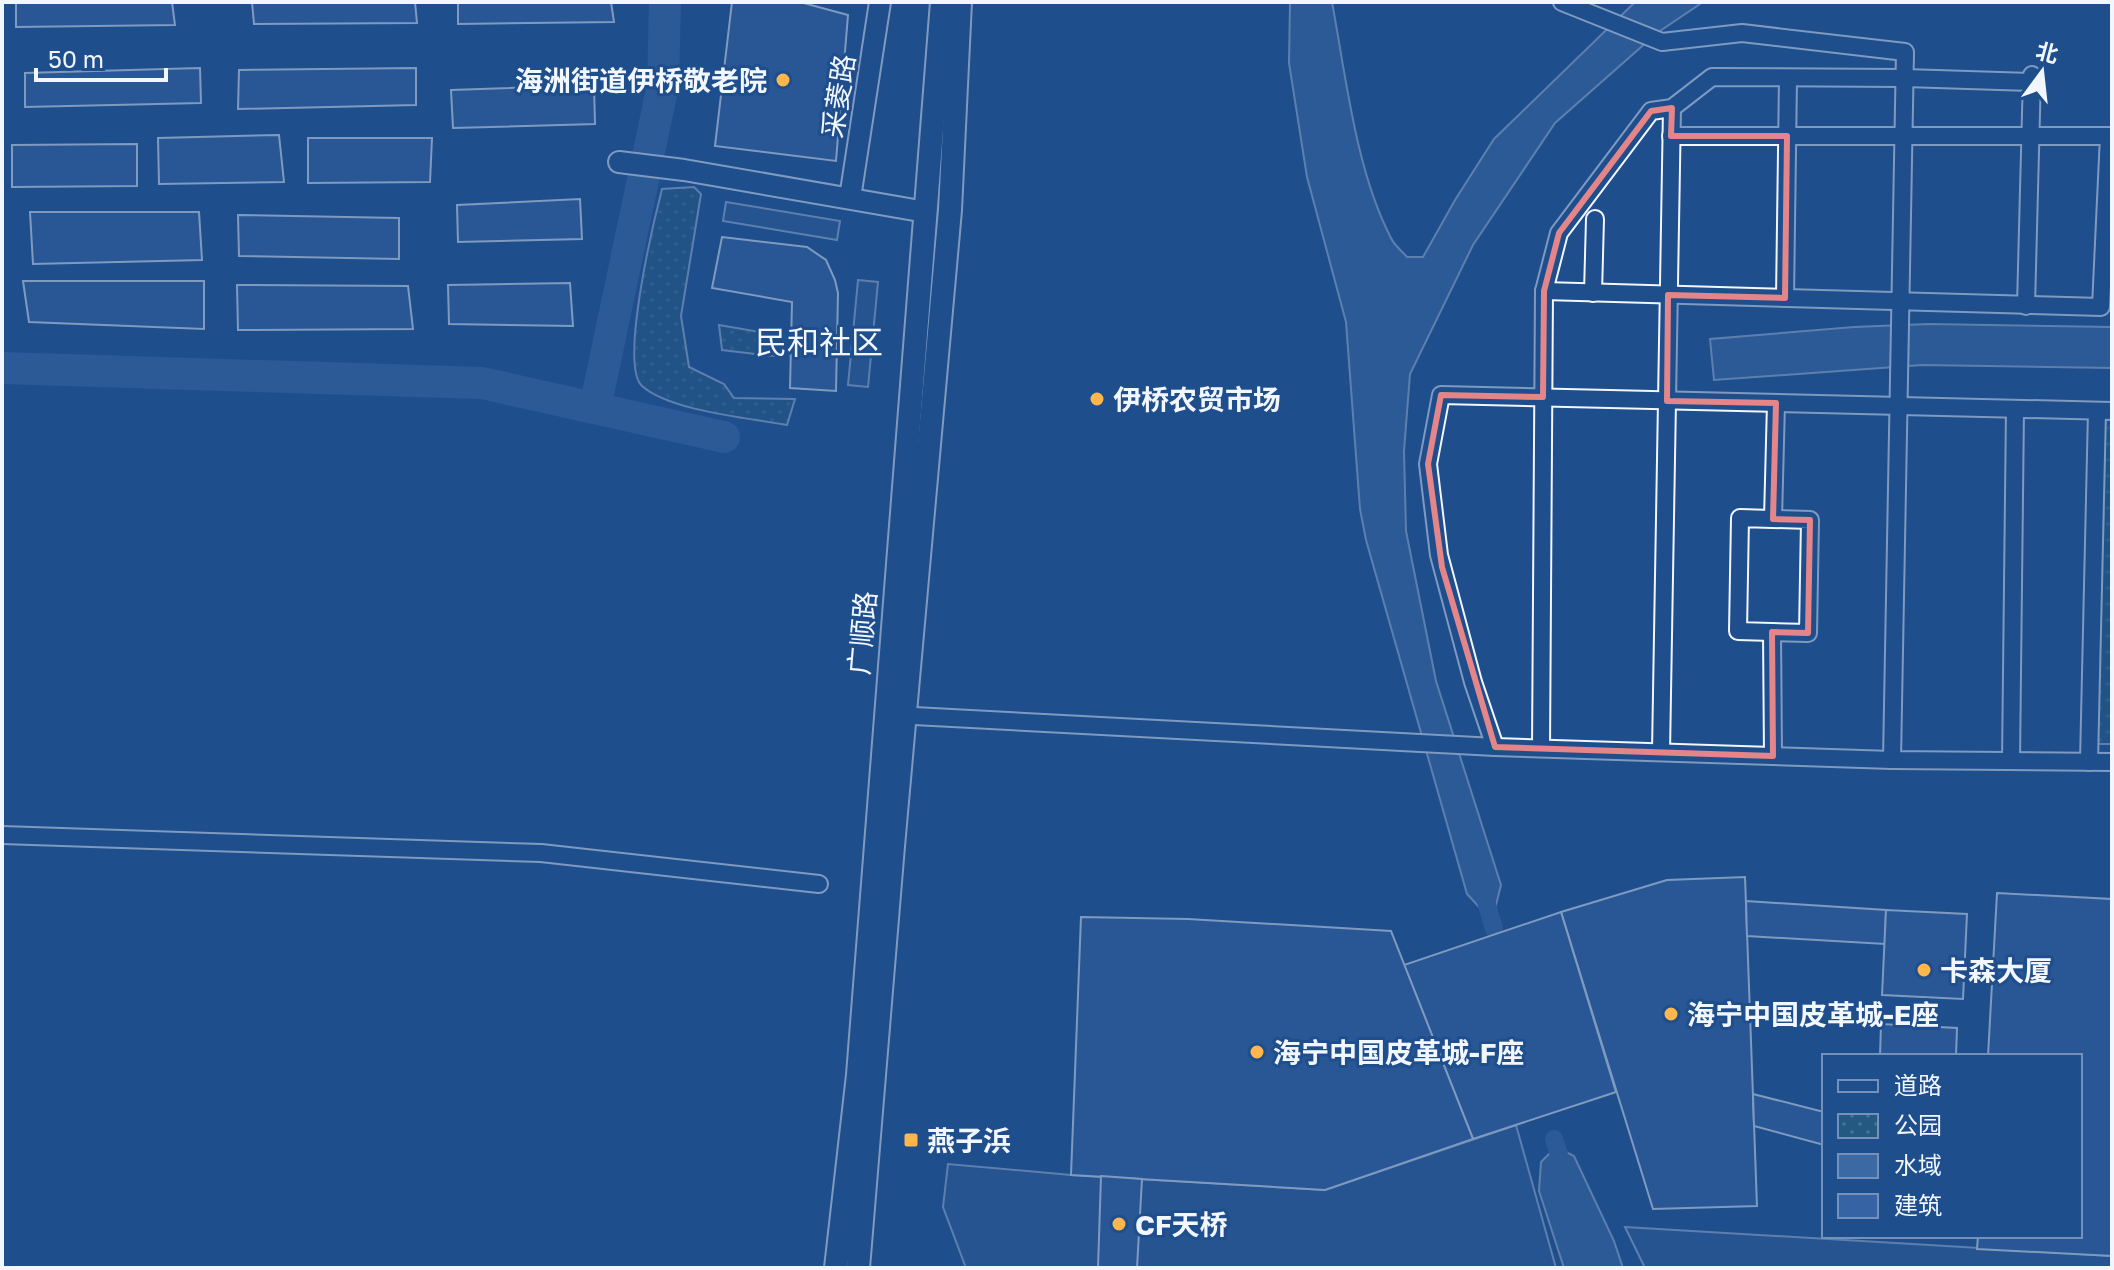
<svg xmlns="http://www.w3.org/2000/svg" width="2114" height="1270" font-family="'Golos Text','Noto Sans SC',sans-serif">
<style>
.park{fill:url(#park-dots);stroke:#a8bbd7;stroke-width:2}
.parking{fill:#305b95;stroke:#a8bbd7;stroke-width:2}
.water{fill:#3b69a3;stroke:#a8bbd7;stroke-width:2}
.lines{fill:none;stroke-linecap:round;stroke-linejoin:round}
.canal{stroke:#3b69a3;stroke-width:18}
.river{stroke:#3b69a3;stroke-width:32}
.building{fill:#3563a3;stroke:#f2f6ff;stroke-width:2}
.minor-casing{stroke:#f2f6ff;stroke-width:20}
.tertiary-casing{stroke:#f2f6ff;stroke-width:24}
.secondary-casing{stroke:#f2f6ff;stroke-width:26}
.minor{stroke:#1f4e8c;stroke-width:16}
.tertiary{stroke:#1f4e8c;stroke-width:20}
.secondary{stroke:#1f4e8c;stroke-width:22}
.marked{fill:none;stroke:#e38589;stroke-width:6;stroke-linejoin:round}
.poi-dot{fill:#ffb74d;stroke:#1f4e8c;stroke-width:3}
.labels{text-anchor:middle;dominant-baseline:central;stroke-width:6;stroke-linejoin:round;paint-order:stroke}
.poi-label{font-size:28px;font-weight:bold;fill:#f2f6ff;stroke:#1f4e8c;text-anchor:start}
.street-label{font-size:28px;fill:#f2f6ff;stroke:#1f4e8c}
.quarter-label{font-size:32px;fill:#f2f6ff;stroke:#1f4e8c}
</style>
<defs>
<pattern id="park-dots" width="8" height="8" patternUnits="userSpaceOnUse" patternTransform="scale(2)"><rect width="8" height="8" fill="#245a82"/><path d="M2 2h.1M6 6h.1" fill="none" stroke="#447295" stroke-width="1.8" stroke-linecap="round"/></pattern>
</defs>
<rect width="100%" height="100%" fill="#1f4e8c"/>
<g class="park">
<path d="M 694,187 L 701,194 L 681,316 L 689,367 L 724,384 L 734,398 L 795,399 L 787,425 C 749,418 670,411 642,386 C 619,365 654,220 662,189 Z"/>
<path d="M 719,325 L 783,336 L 782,357 L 722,350 Z"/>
<path d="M 2102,418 L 2112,418 L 2112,744 L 2095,744 Z"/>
</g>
<g class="parking">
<path d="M 726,202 L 840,221 L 837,240 L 723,221 Z"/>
<path d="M 858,280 L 878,282 L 868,387 L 848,385 Z"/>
<path d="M 1516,1125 L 1556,1268 L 966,1268 L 943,1207 L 948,1164 L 1071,1175 L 1325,1190 Z"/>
<path d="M 1625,1227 L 2112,1256 L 2112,1268 L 1645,1268 Z"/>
</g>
<g class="water">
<path d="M 1290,2 L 1332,2 C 1346,77 1356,171 1391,238 C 1394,245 1402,251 1407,257 L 1423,257 L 1455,200 L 1494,139 L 1635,2 L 1703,2 L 1657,33 L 1555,123 L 1473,245 L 1410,374 L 1404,451 L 1406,531 L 1436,681 L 1501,885 L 1492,921 L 1467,894 L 1366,540 L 1360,509 L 1346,322 L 1307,177 L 1289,63 Z"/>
<path d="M 1929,324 L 2112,327 L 2112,368 L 1922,365 L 1714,380 L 1710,339 L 1854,327 Z"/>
<path d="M 1556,1147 L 1574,1156 L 1614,1241 L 1623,1268 L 1564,1268 L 1539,1191 L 1541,1162 Z"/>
</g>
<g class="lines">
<g class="canal">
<path d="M 1485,898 L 1494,929"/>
<path d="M 1554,1139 L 1564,1171"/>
</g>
<g class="river">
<path d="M 2,368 L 482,383 L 724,437"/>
<path d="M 595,408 L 663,85 L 665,2"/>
</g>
</g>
<g class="building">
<path d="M 16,2 L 172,2 L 175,25 L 16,27 Z"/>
<path d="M 252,2 L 415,2 L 417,23 L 254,24 Z"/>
<path d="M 458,2 L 611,2 L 614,22 L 458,24 Z"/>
<path d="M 732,2 L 800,2 L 848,15 L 836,161 L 715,146 Z"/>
<path d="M 200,68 L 201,103 L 25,107 L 25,73 Z"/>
<path d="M 416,68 L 416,105 L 238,109 L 239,70 Z"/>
<path d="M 594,85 L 595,124 L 453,128 L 451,90 Z"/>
<path d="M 279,135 L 284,182 L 159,184 L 158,138 Z"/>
<path d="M 308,138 L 432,138 L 430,182 L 308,183 Z"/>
<path d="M 137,144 L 137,186 L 12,187 L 12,145 Z"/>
<path d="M 580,199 L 582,239 L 458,242 L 457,205 Z"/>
<path d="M 30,212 L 199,212 L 202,260 L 33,264 Z"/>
<path d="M 238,215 L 399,218 L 399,259 L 239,256 Z"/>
<path d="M 722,237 L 807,247 L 826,260 L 835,280 L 838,293 L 836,391 L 790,388 L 792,302 L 712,288 Z"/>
<path d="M 23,281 L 204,281 L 204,329 L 29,322 Z"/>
<path d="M 570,283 L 573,326 L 449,324 L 448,285 Z"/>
<path d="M 237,285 L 408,286 L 413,329 L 238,330 Z"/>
<path d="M 1745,877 L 1757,1206 L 1653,1209 L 1561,912 L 1667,880 Z"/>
<path d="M 1997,893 L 2112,899 L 2112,1256 L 1977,1249 L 1978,1236 L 2080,1236 L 2080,1056 L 1988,1056 Z"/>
<path d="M 1746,901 L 1886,910 L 1885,944 L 1747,936 Z"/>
<path d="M 1886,910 L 1967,914 L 1963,999 L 1882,995 Z"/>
<path d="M 1561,912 L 1616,1092 L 1473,1139 L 1404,965 Z"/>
<path d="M 1081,917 L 1188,919 L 1391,931 L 1473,1139 L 1325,1190 L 1071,1175 Z"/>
<path d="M 1881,1024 L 1957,1028 L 1956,1056 L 1880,1056 Z"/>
<path d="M 1753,1094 L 1824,1112 L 1824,1145 L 1754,1126 Z"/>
<path d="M 1101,1176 L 1142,1179 L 1137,1268 L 1098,1268 Z"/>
</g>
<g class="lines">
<defs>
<g id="minor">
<path d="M 1562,2 L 1662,42 L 1742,33 L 1905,52 L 1892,760"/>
<path d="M 1544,291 L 2101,307 L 2109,136 L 1671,136"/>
<path d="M 1593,293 L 1595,219"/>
<path d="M 1785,298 L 1788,78"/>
<path d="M 2026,306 L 2032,75"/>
<path d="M 1740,518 L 1810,520 L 1808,633 L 1738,631 Z"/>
<path d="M 1773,519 L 1776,403"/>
<path d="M 1772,632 L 1773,756"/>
<path d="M 895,715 L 1495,747 L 1892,760 L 2112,762"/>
<path d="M 1495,747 L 1473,682 L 1439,555 L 1428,464 L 1441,395 L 2112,411"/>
<path d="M 1541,748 L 1544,291 L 1559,233 L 1651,111 L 1672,108 L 1712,77 L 1905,78 L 2031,82"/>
<path d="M 1661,752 L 1672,108"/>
<path d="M 2011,761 L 2015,409"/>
<path d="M 2089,762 L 2097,411"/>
<path d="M 2,835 L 541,853 L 819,884"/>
</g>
<g id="tertiary">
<path d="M 619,162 L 684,170 L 926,212"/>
<path d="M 850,198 L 880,2"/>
</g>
<g id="secondary">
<path d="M 836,1268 L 858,1075 L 942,2"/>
<path d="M 858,1268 L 893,846 L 950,210 L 960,2"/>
</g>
</defs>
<use href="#minor" class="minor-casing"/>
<use href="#tertiary" class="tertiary-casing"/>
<use href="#secondary" class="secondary-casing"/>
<use href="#minor" class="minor"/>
<use href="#tertiary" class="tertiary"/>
<use href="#secondary" class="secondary"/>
</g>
<path d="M0 0H2114V1270H0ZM 1672,108 L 1671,136 L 1787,136 L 1785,298 L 1668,295 L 1667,401 L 1776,403 L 1773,519 L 1810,520 L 1808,633 L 1772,632 L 1773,756 L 1495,747 L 1442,567 L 1428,464 L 1441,395 L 1543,397 L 1544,291 L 1559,233 L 1651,111 Z" fill="#1f4e8c" fill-opacity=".55" fill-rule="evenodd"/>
<path class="marked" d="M 1672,108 L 1671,136 L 1787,136 L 1785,298 L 1668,295 L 1667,401 L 1776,403 L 1773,519 L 1810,520 L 1808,633 L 1772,632 L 1773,756 L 1495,747 L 1442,567 L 1428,464 L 1441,395 L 1543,397 L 1544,291 L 1559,233 L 1651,111 Z"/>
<g class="poi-dot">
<circle cx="783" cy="80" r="8"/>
<circle cx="1097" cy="399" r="8"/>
<circle cx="1924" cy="970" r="8"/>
<circle cx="1671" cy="1014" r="8"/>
<circle cx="1257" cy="1052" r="8"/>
<rect x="903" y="1132" width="16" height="16" rx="4"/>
<circle cx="1119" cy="1224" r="8"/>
</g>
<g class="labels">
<g class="poi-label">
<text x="767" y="80" text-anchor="end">海洲街道伊桥敬老院</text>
<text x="1113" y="399">伊桥农贸市场</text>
<text x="1940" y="970">卡森大厦</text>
<text x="1687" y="1014">海宁中国皮革城-E座</text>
<text x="1273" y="1052">海宁中国皮革城-F座</text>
<text x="927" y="1140">燕子浜</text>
<text x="1135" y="1224">CF天桥</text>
</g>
<g class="street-label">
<text transform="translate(838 96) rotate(-81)">采菱路</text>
<text transform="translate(862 633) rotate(-85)">广顺路</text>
</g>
<g class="quarter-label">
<text x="819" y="342">民和社区</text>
</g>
</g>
<rect width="2114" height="1270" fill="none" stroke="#f2f6ff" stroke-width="8"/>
<rect x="1822" y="1054" width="260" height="184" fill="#1f4e8c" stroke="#7391ba" stroke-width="2"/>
<rect x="1838" y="1080" width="40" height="12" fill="#1f4e8c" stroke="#7391ba" stroke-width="2"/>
<text x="1894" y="1094" font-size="24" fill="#f2f6ff">道路</text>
<rect x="1838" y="1114" width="40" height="24" fill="url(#park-dots)" stroke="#7391ba" stroke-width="2"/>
<text x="1894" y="1134" font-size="24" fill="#f2f6ff">公园</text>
<rect x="1838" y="1154" width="40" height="24" fill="#3b69a3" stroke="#7391ba" stroke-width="2"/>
<text x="1894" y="1174" font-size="24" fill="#f2f6ff">水域</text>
<rect x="1838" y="1194" width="40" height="24" fill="#3563a3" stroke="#7391ba" stroke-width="2"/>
<text x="1894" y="1214" font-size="24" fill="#f2f6ff">建筑</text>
<g transform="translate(2042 72) rotate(15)" stroke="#1f4e8c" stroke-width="6" paint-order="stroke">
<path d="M0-6L14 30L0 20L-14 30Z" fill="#f2f6ff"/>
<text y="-12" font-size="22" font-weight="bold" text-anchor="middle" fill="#f2f6ff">北</text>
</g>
<path d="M36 68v12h130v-12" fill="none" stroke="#f2f6ff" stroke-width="4"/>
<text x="48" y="68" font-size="24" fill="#f2f6ff" stroke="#1f4e8c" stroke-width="6" paint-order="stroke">50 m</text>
</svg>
